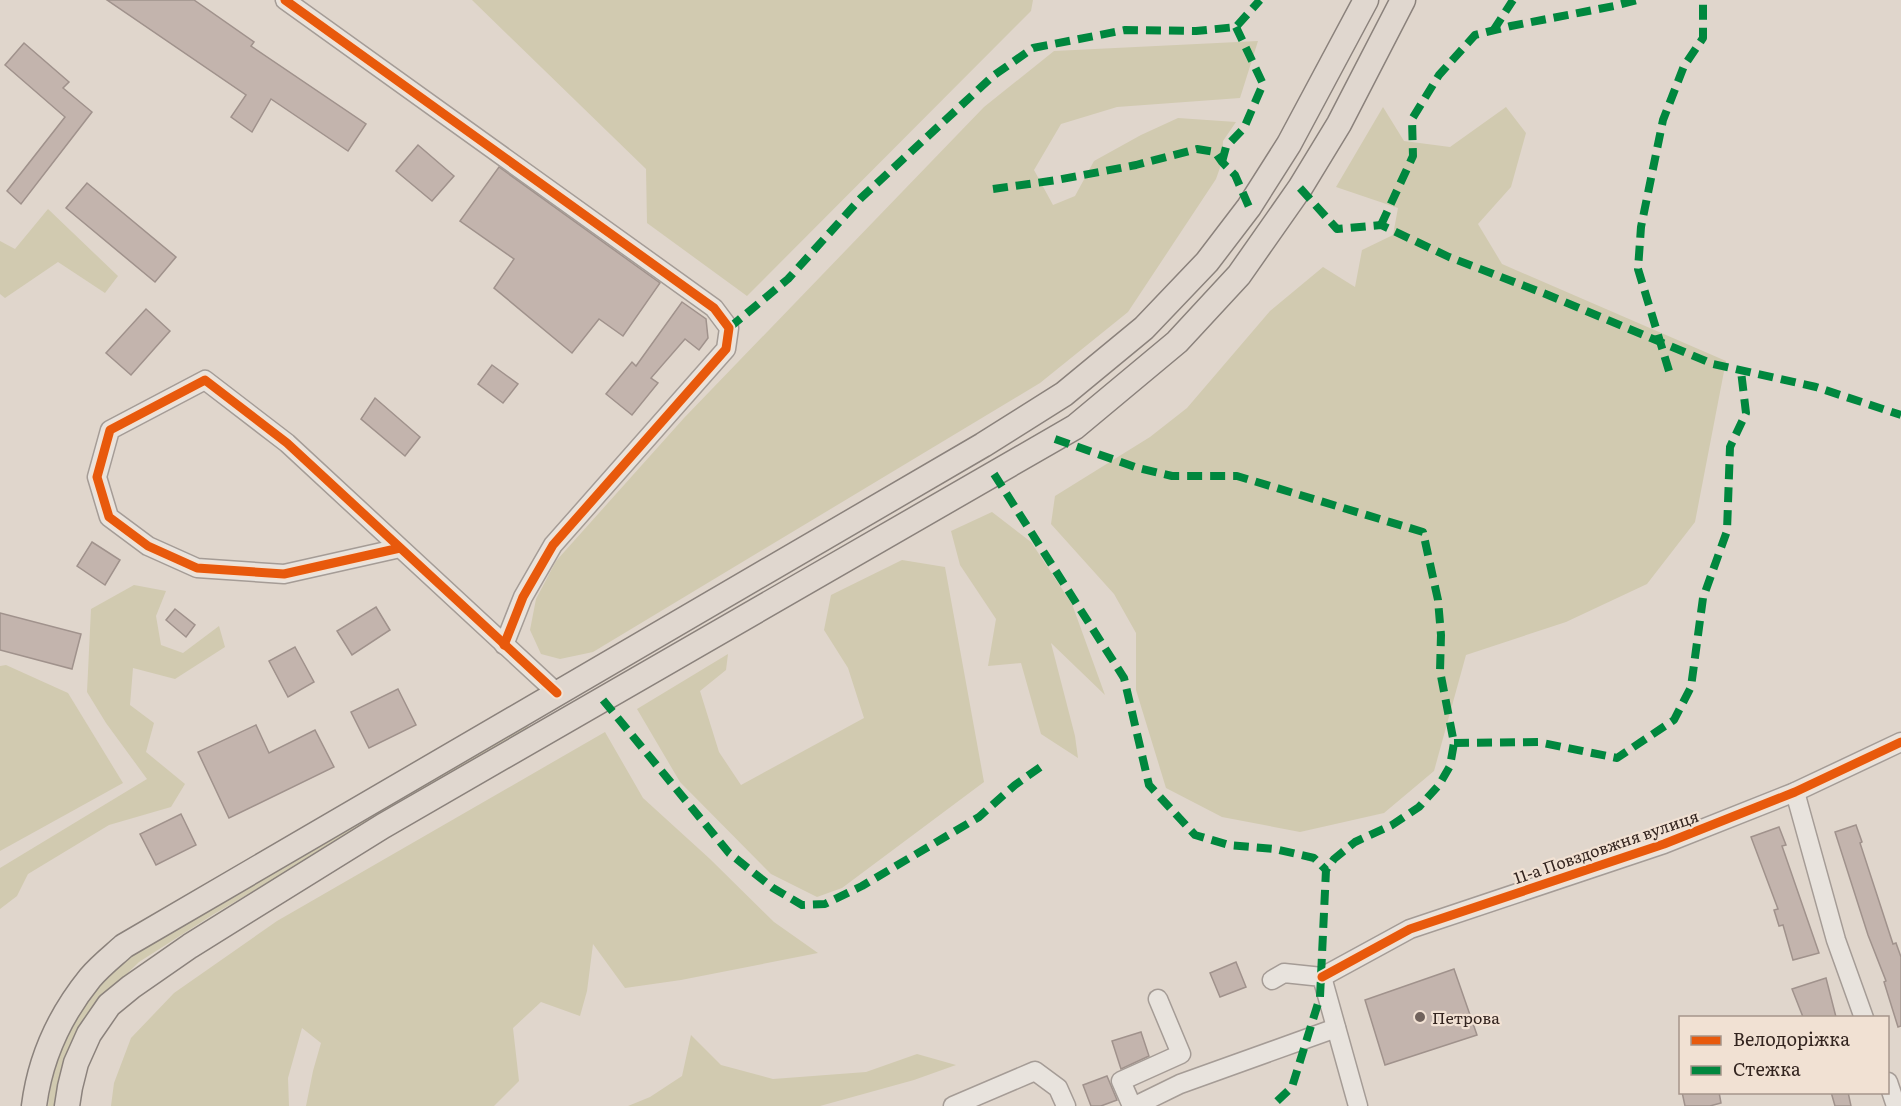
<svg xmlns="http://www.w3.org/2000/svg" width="1901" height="1106" font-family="Literata,serif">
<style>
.green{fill:#d1cab0}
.building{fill:#c3b4ad;stroke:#a0928c;stroke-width:1.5}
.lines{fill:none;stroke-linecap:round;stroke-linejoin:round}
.minor-casing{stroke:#a59c96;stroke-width:21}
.major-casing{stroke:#8b827c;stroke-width:27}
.minor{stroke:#e8e3dd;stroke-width:18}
.major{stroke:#e0d7cf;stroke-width:24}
.quiet{stroke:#00873e;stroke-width:8;stroke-dasharray:15 8;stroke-linecap:butt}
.cycleway-casing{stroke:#f1e1d3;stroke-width:13}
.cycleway{stroke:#e8590c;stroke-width:9}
.poi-dot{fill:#70625c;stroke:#f1e1d3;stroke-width:2}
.labels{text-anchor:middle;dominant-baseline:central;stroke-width:4.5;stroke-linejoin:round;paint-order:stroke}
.street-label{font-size:16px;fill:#33241f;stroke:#f1e1d3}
.poi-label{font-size:16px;fill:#33241f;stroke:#f1e1d3;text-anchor:start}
</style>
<rect width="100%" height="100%" fill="#e0d6cc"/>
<g class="green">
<path d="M 472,0 L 1033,0 L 1031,11 L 747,296 L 647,223 L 646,169 Z"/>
<path d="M 1258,41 L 1240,98 L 1117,107 L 1061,124 L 1034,170 L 1053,205 L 1075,196 L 1094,161 L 1141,135 L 1178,118 L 1236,122 L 1223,141 L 1222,162 L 1216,179 L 1128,312 L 1040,383 L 593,652 L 560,659 L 541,654 L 530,630 L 536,599 L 556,561 L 684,418 L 984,107 L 1054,51 Z"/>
<path d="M 1383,107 L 1404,141 L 1450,147 L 1506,107 L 1526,133 L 1511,187 L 1478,224 L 1502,264 L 1726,361 L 1695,522 L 1647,584 L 1566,622 L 1466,655 L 1434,771 L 1384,813 L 1300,832 L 1222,817 L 1166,788 L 1136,690 L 1136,633 L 1114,594 L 1051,524 L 1055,496 L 1150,437 L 1187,408 L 1270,311 L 1323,267 L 1355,287 L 1362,250 L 1393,235 L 1398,208 L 1336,187 Z"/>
<path d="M 48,209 L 118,276 L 105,293 L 58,262 L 5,298 L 0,294 L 0,241 L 15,249 Z"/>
<path d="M 992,512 L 1031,542 L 1072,604 L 1105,695 L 1051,643 L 1075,736 L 1078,758 L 1041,734 L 1021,663 L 988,666 L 996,619 L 960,565 L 951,531 Z"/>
<path d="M 902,560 L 945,567 L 984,782 L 842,888 L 817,897 L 771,874 L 680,782 L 637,709 L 728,654 L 726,670 L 700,691 L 719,752 L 741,785 L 864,718 L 848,668 L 824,630 L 831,595 Z"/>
<path d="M 134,585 L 166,591 L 156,616 L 161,645 L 183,653 L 219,626 L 225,647 L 175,679 L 133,668 L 130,705 L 154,723 L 146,752 L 185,784 L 171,807 L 109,825 L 28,874 L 17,896 L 0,909 L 0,868 L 147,779 L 106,723 L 87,692 L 91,609 Z"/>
<path d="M 6,665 L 68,693 L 123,783 L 0,851 L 0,666 Z"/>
<path d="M 524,724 L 528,725 L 528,730 L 214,914 L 139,962 L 105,995 L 56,1106 L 48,1106 C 54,1046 85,994 131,956 C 145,945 162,936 177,926 Z"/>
<path d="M 605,732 L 643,798 L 710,859 L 774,922 L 818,953 L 681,980 L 625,988 L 593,944 L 587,991 L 580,1016 L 541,1002 L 513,1028 L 519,1081 L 494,1106 L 306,1106 L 313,1071 L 321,1043 L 302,1028 L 288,1078 L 289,1106 L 111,1106 L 114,1083 L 131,1038 L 174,993 L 277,921 Z"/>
<path d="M 691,1035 L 721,1065 L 773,1079 L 866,1072 L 917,1054 L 956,1065 L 914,1080 L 820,1106 L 628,1106 L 650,1097 L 682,1076 Z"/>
</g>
<g class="building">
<path d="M 107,0 L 194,0 L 254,42 L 251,46 L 366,124 L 348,151 L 271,99 L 252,132 L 231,117 L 246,95 Z"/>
<path d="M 24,43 L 69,82 L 63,88 L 92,112 L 21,204 L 7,191 L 65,117 L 5,65 Z"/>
<path d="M 418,145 L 454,176 L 432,201 L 396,171 Z"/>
<path d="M 499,167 L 660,283 L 623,336 L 599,319 L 572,353 L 494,288 L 514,259 L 460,221 Z"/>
<path d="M 87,183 L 176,257 L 155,282 L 66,208 Z"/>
<path d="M 682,302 L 706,319 L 708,338 L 699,350 L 685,339 L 651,378 L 658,383 L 632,415 L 606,394 L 632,362 L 636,366 Z"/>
<path d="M 146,309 L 170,331 L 131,375 L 106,353 Z"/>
<path d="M 492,365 L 518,384 L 503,403 L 478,384 Z"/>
<path d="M 375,398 L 420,437 L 405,456 L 361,419 Z"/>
<path d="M 92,542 L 120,560 L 105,585 L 77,566 Z"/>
<path d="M 376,607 L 390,630 L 352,655 L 337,631 Z"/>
<path d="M 175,609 L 195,625 L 186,637 L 166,620 Z"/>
<path d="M 0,613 L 81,634 L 72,669 L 0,650 Z"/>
<path d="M 295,647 L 314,682 L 288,697 L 269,661 Z"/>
<path d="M 398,689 L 416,725 L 369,748 L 351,712 Z"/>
<path d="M 256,725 L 269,753 L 315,730 L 334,767 L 229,818 L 198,752 Z"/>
<path d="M 181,814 L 196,845 L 156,865 L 140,834 Z"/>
<path d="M 1856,825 L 1862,842 L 1860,843 L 1893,944 L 1896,943 L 1901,957 L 1901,1026 L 1898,1027 L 1884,982 L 1886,981 L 1868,935 L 1835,832 Z"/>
<path d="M 1779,827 L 1786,845 L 1782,846 L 1819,953 L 1793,960 L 1783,925 L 1779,926 L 1774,910 L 1778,909 L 1751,837 Z"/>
<path d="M 1236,962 L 1246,987 L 1220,997 L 1210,973 Z"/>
<path d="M 1454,969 L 1477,1035 L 1385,1065 L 1365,1000 Z"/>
<path d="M 1826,978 L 1836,1017 L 1803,1017 L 1792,989 Z"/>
<path d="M 1141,1032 L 1149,1056 L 1121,1069 L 1112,1041 Z"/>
<path d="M 1107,1076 L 1117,1100 L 1101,1106 L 1091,1106 L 1083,1085 Z"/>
<path d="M 1682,1092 L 1719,1092 L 1721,1103 L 1710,1106 L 1685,1106 Z"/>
<path d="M 1831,1092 L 1848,1092 L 1851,1106 L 1835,1106 Z"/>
</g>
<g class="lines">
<defs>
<g id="minor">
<path d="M 285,0 L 714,308 L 729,328 L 726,349 L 553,545 L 523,597 L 504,645"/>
<path d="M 400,548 L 284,574 L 197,568 L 148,546 L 109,517 L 97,477 L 110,430 L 205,380 L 287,443 L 557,693"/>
<path d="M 1795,792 L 1836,940 L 1864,1018"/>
<path d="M 1322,977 L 1410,929 L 1664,844 L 1795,792 L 1901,742"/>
<path d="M 1272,980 L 1284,973 L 1322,977 L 1358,1106"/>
<path d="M 1888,1082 L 1896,1106"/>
<path d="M 953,1106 L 1035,1071 L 1058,1088 L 1066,1106"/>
<path d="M 1132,1106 L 1121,1081 L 1181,1054 L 1158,999"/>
<path d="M 1135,1106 L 1180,1084 L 1336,1028"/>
</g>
<g id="major">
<path d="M 34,1106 C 40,1059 60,1015 90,978 C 100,966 113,956 124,946 L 983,445 L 1064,394 L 1144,328 L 1207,262 L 1249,207 L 1289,144 L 1366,0"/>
<path d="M 67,1106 L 70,1087 L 76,1063 L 89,1034 L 109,1005 L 131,987 L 190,946 L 383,826 L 1075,427 L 1177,342 L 1239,275 L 1300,188 L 1339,124 L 1403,0"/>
</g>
</defs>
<use href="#minor" class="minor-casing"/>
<use href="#major" class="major-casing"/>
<use href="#minor" class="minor"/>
<use href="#major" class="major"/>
<g class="quiet">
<path d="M 1493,31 L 1513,0"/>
<path d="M 1222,162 L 1226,147 L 1244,128 L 1263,84 L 1236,27"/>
<path d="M 1300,188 L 1337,229 L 1381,225 L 1449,257 L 1548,295 L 1713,364 L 1816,387 L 1901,415"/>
<path d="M 993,189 L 1057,180 L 1136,165 L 1197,149 L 1215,152 L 1222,162 L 1235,175 L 1249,207"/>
<path d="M 1381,225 L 1413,156 L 1412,119 L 1439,75 L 1475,35 L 1511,26 L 1614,6 L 1637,0"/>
<path d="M 729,328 L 788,279 L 861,198 L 993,76 L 1033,48 L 1125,30 L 1196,31 L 1236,27 L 1260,0"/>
<path d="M 1669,371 L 1638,269 L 1641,227 L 1663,120 L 1684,66 L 1703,38 L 1703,0"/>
<path d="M 1055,439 L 1138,468 L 1172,476 L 1237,476 L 1423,532 L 1438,600 L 1441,635 L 1440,671 L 1454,743 L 1450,766 L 1439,785 L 1419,807 L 1392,825 L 1355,842 L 1334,859 L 1326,870 L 1320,997 L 1292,1087 L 1272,1106"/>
<path d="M 994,474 L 1124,678 L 1149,785 L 1195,835 L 1229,845 L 1275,849 L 1314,858 L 1326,870"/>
<path d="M 603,700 L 729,853 L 773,888 L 802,905 L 825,904 L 862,886 L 979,817 L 1015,785 L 1046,763"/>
<path d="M 1454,743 L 1538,742 L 1617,758 L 1674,720 L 1691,687 L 1703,598 L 1727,531 L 1730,447 L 1746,413 L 1741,371"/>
</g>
<defs>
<g id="cycleway">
<path d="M 285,0 L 714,308 L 729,328 L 726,349 L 553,545 L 523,597 L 504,645"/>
<path d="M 400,548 L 284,574 L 197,568 L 148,546 L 109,517 L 97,477 L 110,430 L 205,380 L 287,443 L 557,693"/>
<path d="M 1322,977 L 1410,929 L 1664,844 L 1795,792 L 1901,742"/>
</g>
</defs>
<use href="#cycleway" class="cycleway-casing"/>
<use href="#cycleway" class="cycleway"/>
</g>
<circle class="poi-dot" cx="1420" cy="1017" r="6"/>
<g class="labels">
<g class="street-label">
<text transform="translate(1606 846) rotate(-19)">11-а Повздовжня вулиця</text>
</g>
<g class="poi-label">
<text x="1432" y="1017">Петрова</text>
</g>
</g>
<rect x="1679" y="1016" width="210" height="78" fill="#f1e1d3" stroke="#a5958b" stroke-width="1.5"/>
<rect x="1691" y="1036" width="30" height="9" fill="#e8590c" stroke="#a5958b" stroke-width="1.5"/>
<text x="1733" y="1046" font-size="18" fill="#33241f">Велодоріжка</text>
<rect x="1691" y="1066" width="30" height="9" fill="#00873e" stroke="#a5958b" stroke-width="1.5"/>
<text x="1733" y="1076" font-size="18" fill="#33241f">Стежка</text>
</svg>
